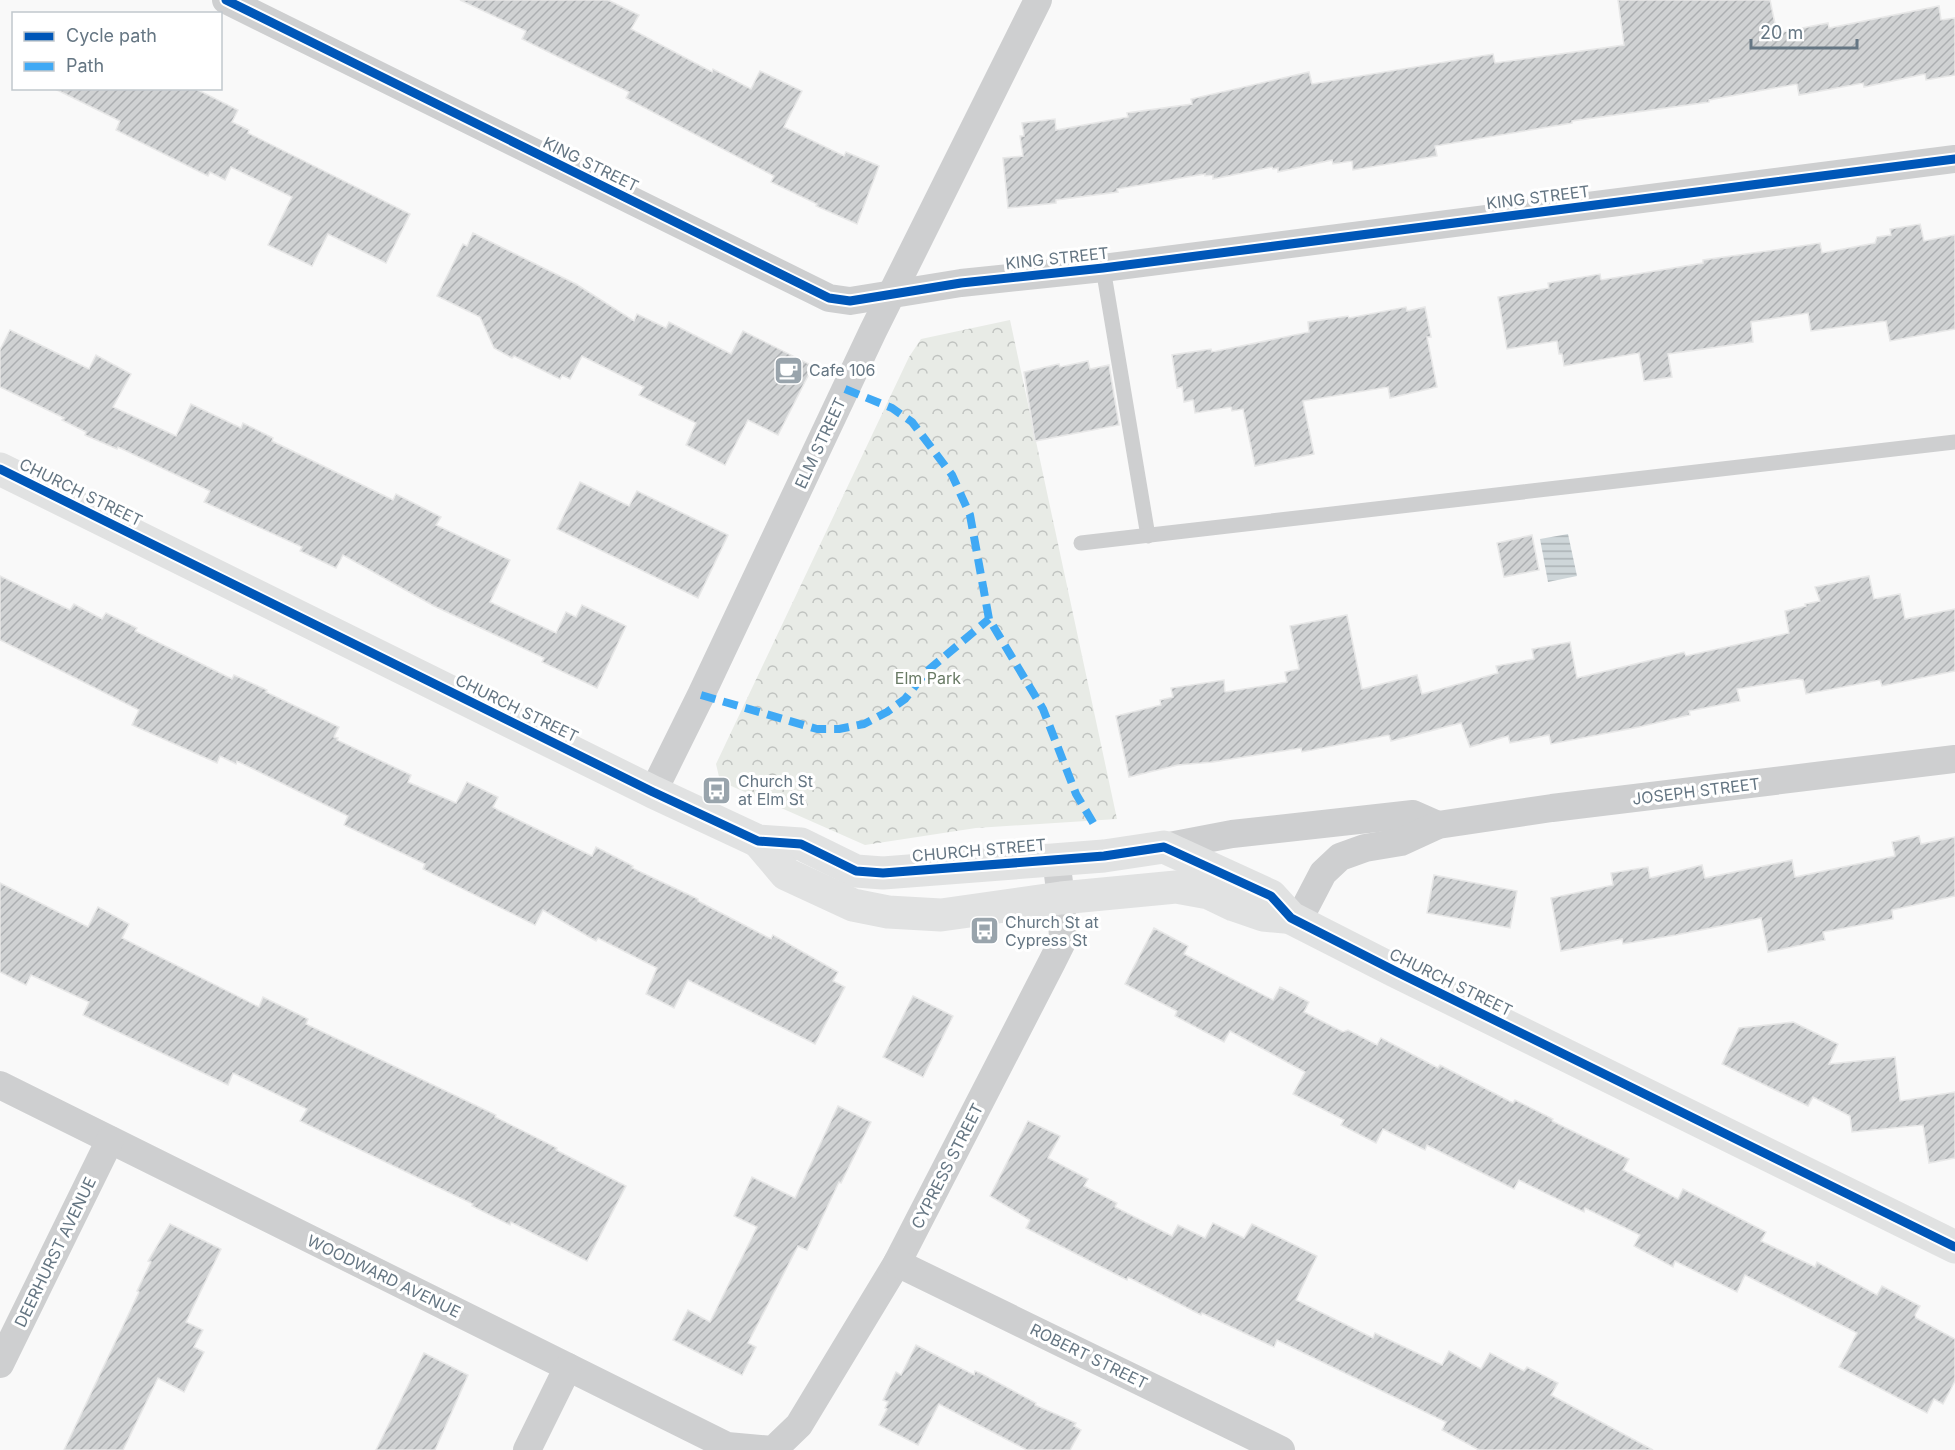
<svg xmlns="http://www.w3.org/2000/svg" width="1955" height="1450" font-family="Inter,sans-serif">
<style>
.park{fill:url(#park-crowns)}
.water{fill:url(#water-rules)}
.building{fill:url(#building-hatch);stroke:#e8e8e8;stroke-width:1.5}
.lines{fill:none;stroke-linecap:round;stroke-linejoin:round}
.lane{stroke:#cecfd0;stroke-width:15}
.street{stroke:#cecfd0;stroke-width:28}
.secondary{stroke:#e1e2e2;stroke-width:33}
.quiet{stroke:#3fa9f5;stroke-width:8;stroke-dasharray:15 8;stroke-linecap:butt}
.cycleway-casing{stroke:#fff;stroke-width:13}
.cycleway{stroke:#0057b8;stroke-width:9}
.labels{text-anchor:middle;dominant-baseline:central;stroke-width:6;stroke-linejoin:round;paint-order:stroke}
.street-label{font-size:16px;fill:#657683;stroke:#fff}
.poi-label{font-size:16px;fill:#657683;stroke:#fff;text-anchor:start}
.park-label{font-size:16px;fill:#687a64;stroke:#fff}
</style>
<defs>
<pattern id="park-crowns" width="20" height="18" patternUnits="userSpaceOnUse" patternTransform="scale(1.5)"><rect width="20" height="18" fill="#e8ebe6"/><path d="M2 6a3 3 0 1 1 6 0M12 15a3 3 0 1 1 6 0" fill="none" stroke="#c0c3c0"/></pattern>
<pattern id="water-rules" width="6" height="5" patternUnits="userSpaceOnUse" patternTransform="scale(1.5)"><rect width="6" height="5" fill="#ced6d9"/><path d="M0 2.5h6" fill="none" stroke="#abb2b5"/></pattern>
<pattern id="building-hatch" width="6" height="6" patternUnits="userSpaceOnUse" patternTransform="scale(1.5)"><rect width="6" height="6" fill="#d0d2d3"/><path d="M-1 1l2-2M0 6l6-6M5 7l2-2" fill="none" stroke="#acafb1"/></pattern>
</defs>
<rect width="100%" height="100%" fill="#f9f9f9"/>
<path class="park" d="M 1010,320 L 1117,819 L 976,828 L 865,845 L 720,781 L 716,764 L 909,357 L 921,339 Z"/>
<path class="water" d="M 1568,534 L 1577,576 L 1548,582 L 1540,539 Z"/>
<g class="building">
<path d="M 460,0 L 608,0 L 639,15 L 631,29 L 712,72 L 713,69 L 751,89 L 760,71 L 802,91 L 784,127 L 844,156 L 846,152 L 879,166 L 857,224 L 816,206 L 817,204 L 771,182 L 774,176 L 626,98 L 629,92 L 522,39 L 526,31 Z"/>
<path d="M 1618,0 L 1770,0 L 1777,33 L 1828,23 L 1829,28 L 1939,6 L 1941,20 L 1955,18 L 1955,75 L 1926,80 L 1925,74 L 1864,87 L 1863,83 L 1799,95 L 1797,84 L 1709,100 L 1709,102 L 1572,121 L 1572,123 L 1435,146 L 1437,156 L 1353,170 L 1352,161 L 1333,164 L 1332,160 L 1278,172 L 1278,168 L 1273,169 L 1272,167 L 1213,179 L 1213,175 L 1205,176 L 1205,174 L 1117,189 L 1118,192 L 1056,200 L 1056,203 L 1008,208 L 1003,158 L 1023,156 L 1020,136 L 1024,136 L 1022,123 L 1055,119 L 1056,130 L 1128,117 L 1127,113 L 1192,104 L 1191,99 L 1309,72 L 1312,84 L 1493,54 L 1495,63 L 1624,45 Z"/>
<path d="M 53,88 L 194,88 L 238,110 L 232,122 L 249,130 L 248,133 L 410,214 L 386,263 L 328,234 L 312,266 L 268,245 L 292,197 L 231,167 L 225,180 L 210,172 L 208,176 L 116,130 L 120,121 Z"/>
<path d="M 1920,224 L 1924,241 L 1955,235 L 1955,329 L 1890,341 L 1886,321 L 1811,331 L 1808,313 L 1751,322 L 1753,342 L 1668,354 L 1672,377 L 1644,381 L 1639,353 L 1564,366 L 1562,354 L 1559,354 L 1557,341 L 1507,349 L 1498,297 L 1549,288 L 1548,283 L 1600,274 L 1601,280 L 1703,263 L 1703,260 L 1781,249 L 1820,243 L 1822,253 L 1875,243 L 1877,237 L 1891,235 L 1890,229 Z"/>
<path d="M 473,233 L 576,284 L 634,321 L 637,314 L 666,328 L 669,322 L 731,354 L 743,331 L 813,366 L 778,435 L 748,420 L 725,465 L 686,445 L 696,423 L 639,395 L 644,387 L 582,356 L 570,379 L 562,375 L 560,379 L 514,356 L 512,358 L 494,348 L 480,317 L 437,296 L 463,244 L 467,246 Z"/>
<path d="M 1406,307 L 1407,311 L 1425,307 L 1431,337 L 1427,337 L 1437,387 L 1390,398 L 1388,387 L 1303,401 L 1314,454 L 1255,466 L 1243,409 L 1232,411 L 1231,407 L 1195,413 L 1193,400 L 1184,402 L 1182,387 L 1177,388 L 1172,355 L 1211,349 L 1212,352 L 1309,332 L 1308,322 L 1348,316 L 1349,318 Z"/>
<path d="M 10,330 L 89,369 L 96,355 L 131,374 L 113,407 L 176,436 L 191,404 L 241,428 L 243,423 L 273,438 L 272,441 L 393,500 L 396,494 L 441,517 L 436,525 L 510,560 L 490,602 L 556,633 L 566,612 L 576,617 L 582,605 L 626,626 L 597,688 L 542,662 L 544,658 L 434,606 L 343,555 L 336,568 L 300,551 L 302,547 L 204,502 L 210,491 L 118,447 L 117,449 L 85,435 L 86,432 L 62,420 L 64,418 L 0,387 L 0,350 Z"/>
<path d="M 1088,361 L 1090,369 L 1109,365 L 1119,425 L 1035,441 L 1024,372 L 1059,364 L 1060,367 Z"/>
<path d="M 580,482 L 629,506 L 637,491 L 728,535 L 698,598 L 557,529 Z"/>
<path d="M 1532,535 L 1539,570 L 1504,577 L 1497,543 Z"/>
<path d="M 0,576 L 70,610 L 74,604 L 102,619 L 106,613 L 137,628 L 135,631 L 232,679 L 234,675 L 267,690 L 266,692 L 339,727 L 334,737 L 338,738 L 337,740 L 411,775 L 408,782 L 456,803 L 467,782 L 498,797 L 493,807 L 498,810 L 592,856 L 596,847 L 633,866 L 632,868 L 698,899 L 698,901 L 771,939 L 773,935 L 838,972 L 833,981 L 845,987 L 815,1044 L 688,980 L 674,1008 L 646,994 L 657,968 L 598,938 L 596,941 L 543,910 L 535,925 L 423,869 L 425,864 L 344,825 L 348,816 L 237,761 L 236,764 L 220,756 L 217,763 L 132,725 L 139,710 L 0,640 Z"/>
<path d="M 1869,576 L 1874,599 L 1900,594 L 1905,619 L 1955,609 L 1955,671 L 1882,686 L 1880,680 L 1806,694 L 1803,680 L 1798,679 L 1737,689 L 1740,701 L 1689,711 L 1690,715 L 1639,727 L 1551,744 L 1549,735 L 1510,743 L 1508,736 L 1470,747 L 1461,723 L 1391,741 L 1389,735 L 1302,752 L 1301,748 L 1213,762 L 1178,765 L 1129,777 L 1116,716 L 1161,705 L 1160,700 L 1173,697 L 1171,688 L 1224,680 L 1225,692 L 1287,682 L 1285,672 L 1299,669 L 1290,626 L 1347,615 L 1362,689 L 1417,675 L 1422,694 L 1498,673 L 1496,666 L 1534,659 L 1532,649 L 1570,642 L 1577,678 L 1684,652 L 1686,656 L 1789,633 L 1785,611 L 1806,606 L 1805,604 L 1820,601 L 1815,587 Z"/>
<path d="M 1919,836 L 1921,844 L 1955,837 L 1955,896 L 1892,910 L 1893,919 L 1823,932 L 1825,940 L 1768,952 L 1761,918 L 1676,935 L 1623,944 L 1622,939 L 1561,951 L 1551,898 L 1613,885 L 1611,873 L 1648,867 L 1650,878 L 1702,865 L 1705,878 L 1792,860 L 1795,877 L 1895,856 L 1892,842 Z"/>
<path d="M 1434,875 L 1517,891 L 1510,928 L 1427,913 Z"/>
<path d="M 0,883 L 88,927 L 98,907 L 129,924 L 122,938 L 259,1007 L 263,997 L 308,1019 L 306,1024 L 496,1115 L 495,1117 L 557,1148 L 556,1150 L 626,1186 L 587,1261 L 511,1222 L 510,1225 L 472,1206 L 473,1204 L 300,1121 L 307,1109 L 233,1073 L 228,1085 L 83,1015 L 89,1002 L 31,975 L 26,985 L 0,972 Z"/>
<path d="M 1154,928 L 1188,946 L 1184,954 L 1273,1000 L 1280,987 L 1309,1002 L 1304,1012 L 1343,1032 L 1348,1030 L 1377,1045 L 1381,1038 L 1438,1068 L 1440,1065 L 1513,1103 L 1515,1100 L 1553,1119 L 1552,1121 L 1629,1159 L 1623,1170 L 1678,1199 L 1683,1189 L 1766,1232 L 1761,1241 L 1815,1267 L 1817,1262 L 1877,1295 L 1882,1286 L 1920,1306 L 1915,1315 L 1916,1318 L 1955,1339 L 1955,1381 L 1943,1404 L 1934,1399 L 1927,1413 L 1839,1367 L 1857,1333 L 1745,1275 L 1737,1292 L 1675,1261 L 1673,1267 L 1634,1246 L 1640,1235 L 1585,1208 L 1584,1212 L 1519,1180 L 1514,1189 L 1427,1145 L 1425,1150 L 1383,1129 L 1376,1143 L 1341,1125 L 1344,1120 L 1293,1094 L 1305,1072 L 1230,1031 L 1224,1042 L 1175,1016 L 1177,1011 L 1125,984 Z"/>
<path d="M 913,996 L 953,1016 L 923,1077 L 883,1057 Z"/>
<path d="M 1793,1022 L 1838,1044 L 1829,1064 L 1895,1057 L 1900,1101 L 1955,1092 L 1955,1158 L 1929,1163 L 1923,1125 L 1852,1132 L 1850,1116 L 1813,1097 L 1808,1106 L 1722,1064 L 1739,1028 Z"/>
<path d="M 838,1106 L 871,1122 L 841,1183 L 839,1182 L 807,1250 L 798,1246 L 748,1343 L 756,1347 L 742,1375 L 673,1340 L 688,1310 L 710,1322 L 757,1227 L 734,1216 L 752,1177 L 795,1198 Z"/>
<path d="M 1028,1121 L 1060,1136 L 1048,1158 L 1088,1179 L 1084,1186 L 1117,1203 L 1115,1207 L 1172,1236 L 1178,1225 L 1205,1238 L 1213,1223 L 1244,1238 L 1252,1224 L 1317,1256 L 1296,1300 L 1373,1338 L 1375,1333 L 1442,1365 L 1449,1351 L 1481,1369 L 1490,1353 L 1524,1371 L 1527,1367 L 1558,1383 L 1551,1395 L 1653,1450 L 1479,1450 L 1442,1430 L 1446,1422 L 1277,1340 L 1274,1347 L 1202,1313 L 1201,1315 L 1128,1277 L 1127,1280 L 1057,1244 L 1026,1228 L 1030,1220 L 990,1196 Z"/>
<path d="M 170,1224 L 221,1249 L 186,1322 L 203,1330 L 194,1347 L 204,1352 L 184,1392 L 158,1378 L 123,1450 L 64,1450 L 139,1292 L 137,1291 L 151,1262 L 148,1261 Z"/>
<path d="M 916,1345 L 974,1375 L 975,1371 L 980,1373 L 1036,1403 L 1035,1405 L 1076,1423 L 1074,1426 L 1081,1430 L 1070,1450 L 1027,1450 L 939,1404 L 918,1445 L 879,1425 L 887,1409 L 885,1408 L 888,1402 L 883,1400 L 896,1372 L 901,1375 Z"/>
<path d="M 424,1353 L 468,1375 L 435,1450 L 376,1450 Z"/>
</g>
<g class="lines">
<g class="lane">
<path d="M 1103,268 L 1148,536"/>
<path d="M 1081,543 L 1955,442"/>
</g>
<g class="street">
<path d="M 226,0 L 829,298 L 850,301 L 961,283 L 1103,268 L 1955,159"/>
<path d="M 653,792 L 701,695 L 873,331 L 1038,0"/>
<path d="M 1164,847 L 1232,834 L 1413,814 L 1438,825"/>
<path d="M 1298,921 L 1323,873 L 1340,857 L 1365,848 L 1401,842 L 1438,825 L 1552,808 L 1955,759"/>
<path d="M 0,1085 L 727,1446 L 773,1450 L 799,1425 L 897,1263 L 1052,962 L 1063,940 L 1061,898 L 1056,859"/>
<path d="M 897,1263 L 1281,1450"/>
<path d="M 0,1364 L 110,1140"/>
<path d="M 527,1450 L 568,1367"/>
</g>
<g class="secondary">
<path d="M 0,469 L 653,792 L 758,841 L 801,844 L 856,871 L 883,873 L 1104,856 L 1164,847 L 1271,896 L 1291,918 L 1395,971 L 1955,1247"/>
<path d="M 758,841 L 786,874 L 853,905 L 888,912 L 941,915 L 1061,898 L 1176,887 L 1209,893 L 1234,905 L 1263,915 L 1285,917"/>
</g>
<g class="quiet">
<path d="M 845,389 L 892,408 L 912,422 L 952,475 L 970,515 L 989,619 L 1043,709 L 1076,794 L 1095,826"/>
<path d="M 701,695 L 817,729 L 839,729 L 864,724 L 887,712 L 905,699 L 926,672 L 989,619"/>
</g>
<defs>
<g id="cycleway">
<path d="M 226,0 L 829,298 L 850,301 L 961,283 L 1103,268 L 1955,159"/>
<path d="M 0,469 L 653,792 L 758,841 L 801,844 L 856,871 L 883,873 L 1104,856 L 1164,847 L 1271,896 L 1291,918 L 1395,971 L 1955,1247"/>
</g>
</defs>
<use href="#cycleway" class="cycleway-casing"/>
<use href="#cycleway" class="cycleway"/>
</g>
<defs>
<symbol id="cafe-square" viewBox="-11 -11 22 22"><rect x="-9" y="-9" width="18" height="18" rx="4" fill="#99a4ac" stroke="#fff"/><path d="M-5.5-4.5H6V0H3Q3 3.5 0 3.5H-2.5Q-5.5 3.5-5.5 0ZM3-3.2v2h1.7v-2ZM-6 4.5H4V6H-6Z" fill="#fff"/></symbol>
<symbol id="bus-square" viewBox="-11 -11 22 22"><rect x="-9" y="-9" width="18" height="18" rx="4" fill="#99a4ac" stroke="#fff"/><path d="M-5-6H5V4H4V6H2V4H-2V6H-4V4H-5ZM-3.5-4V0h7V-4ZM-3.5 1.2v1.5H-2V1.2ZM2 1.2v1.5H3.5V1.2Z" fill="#fff"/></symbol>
</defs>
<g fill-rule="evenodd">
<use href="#cafe-square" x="772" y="354" width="33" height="33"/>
<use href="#bus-square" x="700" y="774" width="33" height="33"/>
<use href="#bus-square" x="968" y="914" width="33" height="33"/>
</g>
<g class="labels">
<g class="street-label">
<text transform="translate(591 164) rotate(26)">KING STREET</text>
<text transform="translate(1538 197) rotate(-7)">KING STREET</text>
<text transform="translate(1057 258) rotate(-6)">KING STREET</text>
<text transform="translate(820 443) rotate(-65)">ELM STREET</text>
<text transform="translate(81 492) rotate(26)">CHURCH STREET</text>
<text transform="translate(517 708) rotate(26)">CHURCH STREET</text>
<text transform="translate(1696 791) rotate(-7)">JOSEPH STREET</text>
<text transform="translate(979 850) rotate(-5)">CHURCH STREET</text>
<text transform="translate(1451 982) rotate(26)">CHURCH STREET</text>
<text transform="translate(947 1166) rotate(-63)">CYPRESS STREET</text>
<text transform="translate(55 1252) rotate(-64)">DEERHURST AVENUE</text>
<text transform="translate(384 1276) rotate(26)">WOODWARD AVENUE</text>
<text transform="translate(1089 1356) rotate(26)">ROBERT STREET</text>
</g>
<g class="poi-label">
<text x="809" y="370">Cafe 106</text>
<text x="738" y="781">Church St<tspan x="738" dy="18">at Elm St</tspan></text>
<text x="1005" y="922">Church St at<tspan x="1005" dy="18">Cypress St</tspan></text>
</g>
<g class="park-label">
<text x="928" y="678">Elm Park</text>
</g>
</g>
<rect x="12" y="12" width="210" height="78" fill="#ffffff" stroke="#c1c8cd" stroke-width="1.5"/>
<rect x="24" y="32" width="30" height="9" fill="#0057b8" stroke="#c1c8cd" stroke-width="1.5"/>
<text x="66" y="42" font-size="18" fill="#657683">Cycle path</text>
<rect x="24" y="62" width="30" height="9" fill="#3fa9f5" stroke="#c1c8cd" stroke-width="1.5"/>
<text x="66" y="72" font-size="18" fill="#657683">Path</text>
<path d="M1751 39v9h106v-9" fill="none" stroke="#657683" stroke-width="3"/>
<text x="1760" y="39" font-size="18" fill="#657683" stroke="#ffffff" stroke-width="4.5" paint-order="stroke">20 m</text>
</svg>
